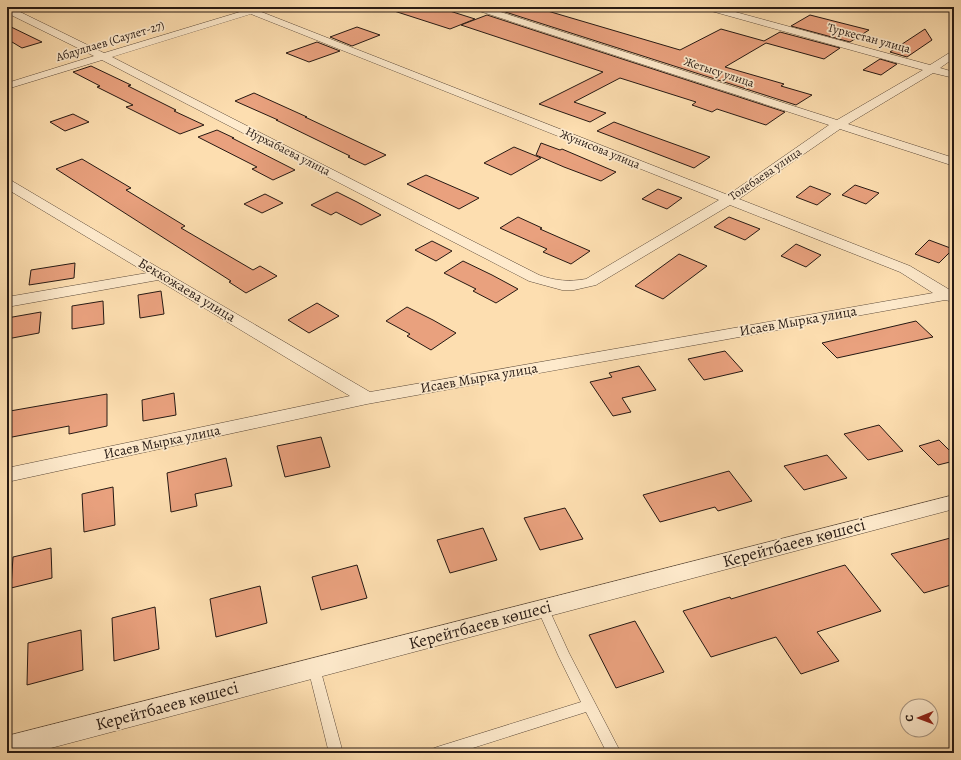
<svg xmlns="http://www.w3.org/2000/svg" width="961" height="760" font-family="Alegreya,serif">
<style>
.building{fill:#e9a17e;stroke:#261913}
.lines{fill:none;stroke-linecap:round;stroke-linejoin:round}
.lane-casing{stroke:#5c4a3a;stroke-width:1}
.street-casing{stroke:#5c4a3a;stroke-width:1}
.lane{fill:#feeacc;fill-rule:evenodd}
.street{fill:#feeacc;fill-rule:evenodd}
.labels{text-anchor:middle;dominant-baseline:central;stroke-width:3.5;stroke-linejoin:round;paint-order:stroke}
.far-street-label{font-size:12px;fill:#261913;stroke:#feeacc}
.street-label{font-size:14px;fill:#261913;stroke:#feeacc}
.near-street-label{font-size:17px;fill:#261913;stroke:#feeacc}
</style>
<rect width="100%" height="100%" fill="#fddeb0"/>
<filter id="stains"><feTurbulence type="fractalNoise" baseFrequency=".005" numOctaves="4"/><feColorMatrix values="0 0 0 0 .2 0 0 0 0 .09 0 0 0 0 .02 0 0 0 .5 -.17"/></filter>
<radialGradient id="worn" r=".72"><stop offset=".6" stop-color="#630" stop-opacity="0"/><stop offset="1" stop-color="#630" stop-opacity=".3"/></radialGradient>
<g class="building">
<path d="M 391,7 L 437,7 L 475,19 L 450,29 L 391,10 Z"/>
<path d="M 507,7 L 534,7 L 680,50 L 721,29 L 764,41 L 780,32 L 840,48 L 824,59 L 766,43 L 725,67 L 784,84 L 781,86 L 812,95 L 796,105 L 499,10 Z"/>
<path d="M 487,15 L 785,112 L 766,125 L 717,109 L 712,112 L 692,105 L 696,102 L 620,78 L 574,102 L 606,113 L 590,122 L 539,104 L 603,72 L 461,25 Z"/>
<path d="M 810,15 L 869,30 L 850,42 L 791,26 Z"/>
<path d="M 7,25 L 42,42 L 22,48 L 7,39 Z"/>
<path d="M 357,27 L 380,35 L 352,46 L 330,37 Z"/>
<path d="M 925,29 L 932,40 L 907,57 L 890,52 Z"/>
<path d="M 317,42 L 340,51 L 309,62 L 286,53 Z"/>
<path d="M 880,59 L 897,64 L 881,75 L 863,70 Z"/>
<path d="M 91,66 L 131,85 L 128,86 L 176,110 L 174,111 L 204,125 L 180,134 L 126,107 L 133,105 L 97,87 L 100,86 L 73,72 Z"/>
<path d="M 254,93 L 307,117 L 305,117 L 386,155 L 365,165 L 348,157 L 350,156 L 276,120 L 278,120 L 235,101 Z"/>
<path d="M 73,114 L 89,122 L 65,131 L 50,122 Z"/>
<path d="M 614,122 L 638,131 L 710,157 L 694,168 L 597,131 Z"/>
<path d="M 217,130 L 234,138 L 232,138 L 295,170 L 273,180 L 252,169 L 257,167 L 198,137 Z"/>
<path d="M 541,143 L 560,150 L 562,149 L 616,172 L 601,181 L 564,167 L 536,155 Z"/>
<path d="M 514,147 L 541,158 L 511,175 L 484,163 Z"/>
<path d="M 82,159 L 131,188 L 126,190 L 185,226 L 181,228 L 253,270 L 260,266 L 277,276 L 246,293 L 229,282 L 231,281 L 56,169 Z"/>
<path d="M 426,175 L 479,198 L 459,209 L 407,184 Z"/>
<path d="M 855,185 L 879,193 L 866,204 L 842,195 Z"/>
<path d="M 810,186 L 831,194 L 817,205 L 796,197 Z"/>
<path d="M 658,189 L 682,198 L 667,209 L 642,199 Z"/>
<path d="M 337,192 L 357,202 L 381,215 L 361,225 L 336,212 L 331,215 L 311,205 Z"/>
<path d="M 265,194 L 283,203 L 262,213 L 244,204 Z"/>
<path d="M 518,217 L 542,228 L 540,229 L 590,251 L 571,264 L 543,252 L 547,249 L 500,228 Z"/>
<path d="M 729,217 L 760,229 L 745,240 L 714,227 Z"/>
<path d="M 929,240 L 953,249 L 939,263 L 915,254 Z"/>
<path d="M 432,241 L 452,251 L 436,261 L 415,250 Z"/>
<path d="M 796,244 L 821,255 L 806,267 L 781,256 Z"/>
<path d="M 679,254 L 707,266 L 663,299 L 635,286 Z"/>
<path d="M 463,261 L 492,275 L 518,289 L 496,303 L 473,291 L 476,289 L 444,273 Z"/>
<path d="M 75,263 L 74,278 L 29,285 L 31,270 Z"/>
<path d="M 161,291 L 164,314 L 140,318 L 138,295 Z"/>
<path d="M 103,301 L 104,324 L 72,329 L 72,306 Z"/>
<path d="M 317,303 L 339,316 L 309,333 L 288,320 Z"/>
<path d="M 407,307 L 433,320 L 456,333 L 431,350 L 407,336 L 410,334 L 386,321 Z"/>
<path d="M 41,312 L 39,333 L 7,339 L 7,318 Z"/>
<path d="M 916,321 L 933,337 L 837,358 L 822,343 Z"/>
<path d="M 725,351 L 743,371 L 704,380 L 688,359 Z"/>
<path d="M 639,366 L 656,390 L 622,398 L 631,412 L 613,416 L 590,382 L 612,377 L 609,373 Z"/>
<path d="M 174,393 L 176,415 L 143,421 L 142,400 Z"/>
<path d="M 107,394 L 107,426 L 69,434 L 69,426 L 7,438 L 10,411 Z"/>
<path d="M 879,425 L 903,451 L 868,460 L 844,434 Z"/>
<path d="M 321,437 L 330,467 L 285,477 L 277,446 Z"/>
<path d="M 939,440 L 954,455 L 954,461 L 938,465 L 919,446 Z"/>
<path d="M 827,455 L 847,478 L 804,490 L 784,466 Z"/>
<path d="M 226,458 L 232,486 L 195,494 L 197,506 L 171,512 L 167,473 Z"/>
<path d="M 729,471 L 752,501 L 718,511 L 715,507 L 660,522 L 643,495 Z"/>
<path d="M 113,487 L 115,525 L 84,532 L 82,494 Z"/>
<path d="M 565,508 L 583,539 L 540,550 L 524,518 Z"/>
<path d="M 483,528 L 497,560 L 450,573 L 437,540 Z"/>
<path d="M 954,537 L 954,584 L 924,593 L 891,554 Z"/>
<path d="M 51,548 L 52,578 L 11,588 L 13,557 Z"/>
<path d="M 357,565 L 367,598 L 321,610 L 312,577 Z"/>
<path d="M 845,565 L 881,611 L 817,632 L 839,661 L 801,674 L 776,637 L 711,657 L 683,611 L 730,597 L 731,599 Z"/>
<path d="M 260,586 L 267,623 L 216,637 L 210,599 Z"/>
<path d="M 155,607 L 159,649 L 114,661 L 112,618 Z"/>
<path d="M 635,621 L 664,672 L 616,688 L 589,635 Z"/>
<path d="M 81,630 L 83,670 L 27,685 L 28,643 Z"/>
</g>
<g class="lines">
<defs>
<g id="lane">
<path d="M 543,603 L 547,605 L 569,653 L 621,753 L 607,753 L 586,712 L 457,753 L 430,753 L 432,749 L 437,747 L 581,702 L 558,655 L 537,608 L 539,605 Z"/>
<path d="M 314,663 L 318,664 L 320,668 L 343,753 L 329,753 L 308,668 L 310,664 Z"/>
</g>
<g id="street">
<path d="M 7,7 L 10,7 L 104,53 L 243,11 L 236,7 L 258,8 L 259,11 L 728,195 L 829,125 L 473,9 L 471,7 L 485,7 L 837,120 L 923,70 L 704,9 L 702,7 L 717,7 L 930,65 L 954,50 L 954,58 L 940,68 L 954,72 L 954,78 L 933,73 L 848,124 L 954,158 L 954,166 L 840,129 L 739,199 L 910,266 L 950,290 L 954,289 L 954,302 L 945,300 L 367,404 L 7,482 L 7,468 L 350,396 L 158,280 L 7,307 L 7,297 L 147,273 L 7,189 L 7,180 L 12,181 L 164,271 L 168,272 L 170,275 L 370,392 L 933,293 L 900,272 L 730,205 L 596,285 L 574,290 L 562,290 L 529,281 L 102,60 L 7,89 L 7,83 L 94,56 L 7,13 ZM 251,14 L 719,200 L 586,279 C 569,282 556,281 539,275 L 112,57 Z"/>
<path d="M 944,7 L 954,7 L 954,11 L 946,9 Z"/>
<path d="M 954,495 L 954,509 L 32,753 L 7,753 L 7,736 Z"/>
</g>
</defs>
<use href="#lane" class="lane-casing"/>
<use href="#street" class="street-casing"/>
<use href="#lane" class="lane"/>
<use href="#street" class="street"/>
</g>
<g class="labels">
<g class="far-street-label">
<text transform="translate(869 38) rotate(15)">Туркестан улица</text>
<text transform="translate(110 41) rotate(-17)">Абдуллаев (Саулет-27)</text>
<text transform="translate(719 72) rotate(18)">Жетысу улица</text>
<text transform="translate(600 149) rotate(22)">Жунисова улица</text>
<text transform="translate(288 151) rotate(27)">Нурхабаева улица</text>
<text transform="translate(765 174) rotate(-34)">Толебаева улица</text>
</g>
<g class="street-label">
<text transform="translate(187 290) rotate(31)">Беккожаева улица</text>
<text transform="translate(798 321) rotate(-10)">Исаев Мырка улица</text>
<text transform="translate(479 378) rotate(-10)">Исаев Мырка улица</text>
<text transform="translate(162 442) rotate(-12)">Исаев Мырка улица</text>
</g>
<g class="near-street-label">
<text transform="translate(794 543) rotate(-15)">Керейтбаеев көшесі</text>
<text transform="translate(480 625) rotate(-15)">Керейтбаеев көшесі</text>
<text transform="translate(167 706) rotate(-15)">Керейтбаеев көшесі</text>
</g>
</g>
<rect width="961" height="760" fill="none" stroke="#fddeb0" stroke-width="24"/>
<rect x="8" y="8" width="945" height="744" fill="none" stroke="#261913" stroke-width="2"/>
<rect x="12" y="12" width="937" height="736" fill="none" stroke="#261913"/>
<g transform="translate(919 718) rotate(269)"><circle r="19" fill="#feeacc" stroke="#a89682"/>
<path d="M0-3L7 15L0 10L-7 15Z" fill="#8f2418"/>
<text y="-6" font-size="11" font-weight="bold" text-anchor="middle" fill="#261913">С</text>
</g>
<rect width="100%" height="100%" filter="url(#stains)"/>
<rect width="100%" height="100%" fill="url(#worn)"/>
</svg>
